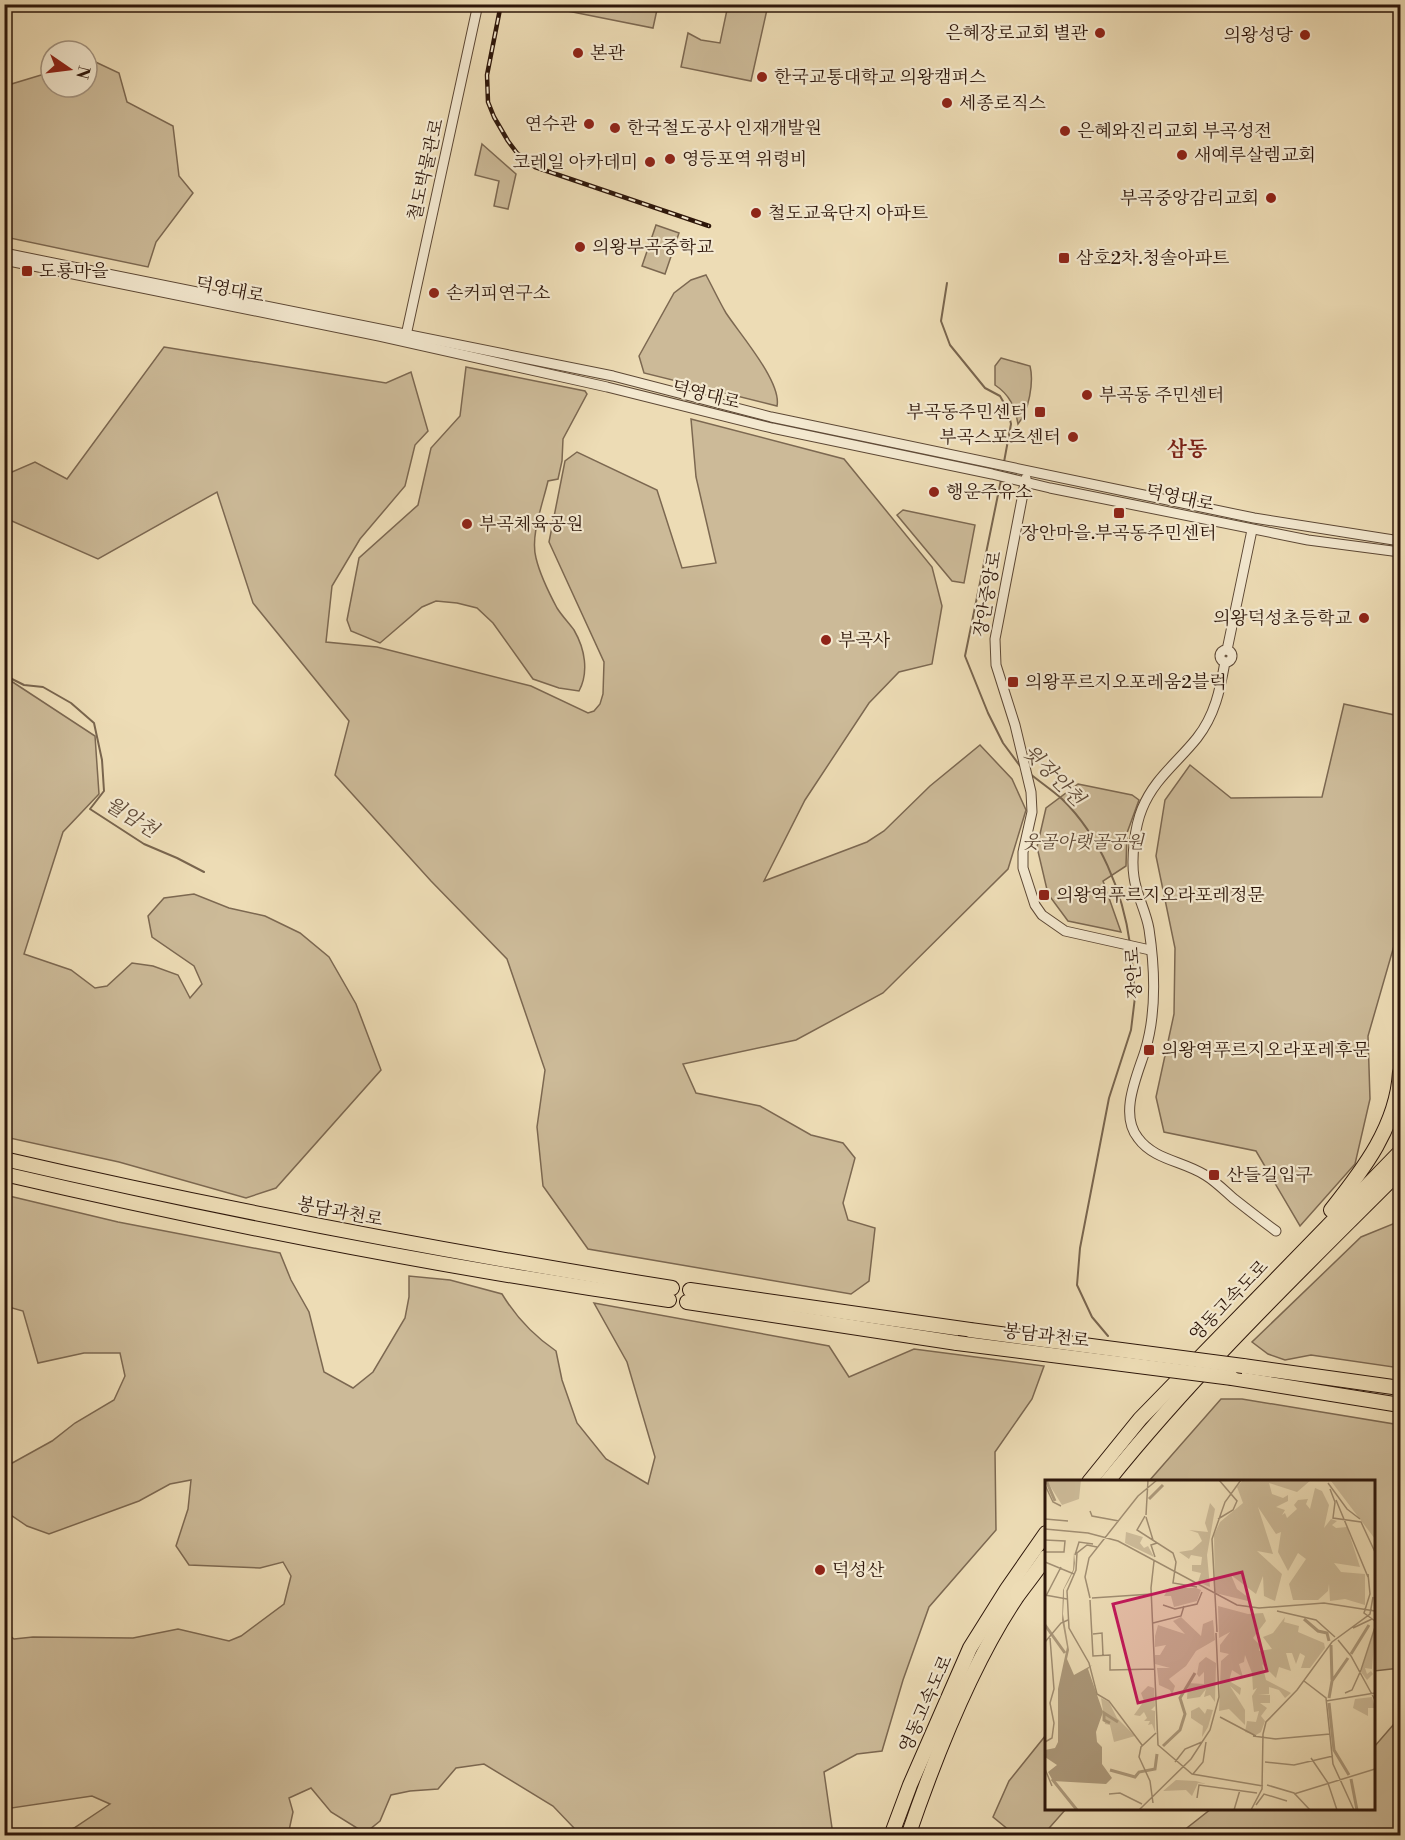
<svg xmlns="http://www.w3.org/2000/svg" width="1405" height="1840" font-family="'Libre Bodoni','Noto Serif KR',serif">
<style>
.green{fill:#ccba98;stroke:#7c6851;stroke-width:1.5}
.lines{fill:none;stroke-linecap:round;stroke-linejoin:round}
.stream{stroke:#79654e;stroke-width:2}
.minor-casing{stroke:#5d4835;stroke-width:11}
.highway-casing{stroke:#2d160a;stroke-width:16}
.minor{stroke:#f3e8cf;stroke-width:9}
.highway{stroke:#eddcb5;stroke-width:14}
.rail-casing{stroke:#2d160a;stroke-width:4.5}
.rail{stroke:#f3e8cf;stroke-width:2;stroke-dasharray:7;stroke-linecap:butt}
.highway-bridge-casing{stroke:#2d160a;stroke-width:16;stroke-linecap:butt}
.highway-bridge{stroke:#eddcb5;stroke-width:14}
.poi-dot{fill:#8f2418;stroke:#f3e8cf;stroke-width:2}
.labels{text-anchor:middle;dominant-baseline:central;stroke-width:4.5;stroke-linejoin:round;paint-order:stroke}
.poi-label{font-size:18px;fill:#2d160a;stroke:#f3e8cf;text-anchor:start}
.street-label{font-size:18px;fill:#2d160a;stroke:#f3e8cf}
.park-label{font-size:18px;font-style:italic;fill:#5d4735;stroke:#f3e8cf}
.water-label{font-size:20px;font-style:italic;fill:#604a37;stroke:#f3e8cf}
.quarter-label{font-size:21px;font-weight:bold;fill:#7a1f14;stroke:#f3e8cf}
.inset-river{fill:none;stroke:#ac997b;stroke-width:3}
.inset-road{fill:none;stroke:#a08d71;stroke-width:1.5}
.view{fill:#c2185b;fill-opacity:0.15;stroke:#c2185b;stroke-width:3}
.inset-edge{fill:none;stroke:#2d160a;stroke-width:3}
</style>
<rect width="100%" height="100%" fill="#eddcb5"/>
<filter id="stains"><feTurbulence type="fractalNoise" baseFrequency=".00333" numOctaves="4"/><feColorMatrix values="0 0 0 0 .2 0 0 0 0 .09 0 0 0 0 .02 0 0 0 .5 -.17"/></filter>
<radialGradient id="worn" r=".72"><stop offset=".6" stop-color="#630" stop-opacity="0"/><stop offset="1" stop-color="#630" stop-opacity=".3"/></radialGradient>
<g class="green">
<path d="M 537,5 L 537,4 L 658,5 L 653,28 Z"/>
<path d="M 728,5 L 768,5 L 751,81 L 681,67 L 688,33 L 701,40 L 720,43 Z"/>
<path d="M 87,58 L 119,73 L 127,102 L 173,126 L 179,176 L 193,193 L 156,242 L 148,267 L 5,237 L 5,79 L 8,85 L 51,72 L 51,87 L 87,87 Z"/>
<path d="M 482,144 L 516,174 L 508,209 L 494,206 L 499,181 L 475,175 Z"/>
<path d="M 656,225 L 679,233 L 665,274 L 642,266 Z"/>
<path d="M 706,275 C 713,288 719,301 726,313 C 739,333 782,382 777,406 L 644,373 L 639,356 L 674,293 L 691,280 Z"/>
<path d="M 164,347 L 386,383 L 411,372 L 428,431 L 415,445 L 405,486 L 360,539 L 332,586 L 326,642 L 377,647 L 531,686 L 588,713 L 594,711 L 600,704 L 603,694 L 604,662 L 549,542 L 565,461 L 577,452 L 657,490 L 682,568 L 716,563 L 696,477 L 691,419 L 844,459 L 932,567 L 942,606 L 932,664 L 899,672 L 869,703 L 805,800 L 764,881 L 867,842 L 884,831 L 930,786 L 980,745 L 1012,779 L 1026,810 L 1008,869 L 883,993 L 796,1040 L 683,1064 L 696,1093 L 760,1106 L 811,1135 L 843,1143 L 855,1158 L 843,1203 L 848,1220 L 875,1228 L 869,1281 L 851,1294 L 588,1249 L 543,1186 L 537,1127 L 545,1070 L 507,959 L 431,881 L 335,775 L 349,721 L 253,603 L 217,492 L 98,559 L 5,518 L 5,475 L 35,462 L 67,479 Z"/>
<path d="M 1001,358 L 1030,366 C 1034,382 1029,411 1018,424 C 1015,407 1010,395 995,385 L 995,366 Z"/>
<path d="M 466,367 L 585,391 L 587,394 L 563,439 L 562,461 L 558,479 L 548,481 C 543,503 530,536 536,558 C 540,575 549,593 557,608 C 562,616 569,623 574,630 C 585,649 589,672 579,691 L 559,688 L 533,679 L 493,623 L 477,608 L 457,603 L 436,601 L 422,607 L 380,643 L 351,631 L 347,620 L 359,558 L 418,505 L 431,448 L 460,416 Z"/>
<path d="M 903,510 L 975,525 L 964,583 L 952,581 L 897,515 Z"/>
<path d="M 5,677 L 95,736 L 99,794 L 63,832 L 24,954 L 71,970 L 95,988 L 107,986 L 132,963 L 153,966 L 178,975 L 190,998 L 202,984 L 194,966 L 152,937 L 148,916 L 164,898 L 194,894 L 229,908 L 265,916 L 300,933 L 329,957 L 356,1004 L 381,1070 L 276,1188 L 246,1198 L 119,1162 L 5,1137 Z"/>
<path d="M 1344,704 L 1399,716 L 1400,719 L 1400,925 L 1368,1036 L 1370,1099 L 1355,1164 L 1300,1226 L 1256,1151 L 1164,1132 L 1156,1097 L 1174,1014 L 1175,948 L 1156,856 L 1165,800 L 1190,765 L 1231,798 L 1322,797 Z"/>
<path d="M 1078,784 L 1132,795 L 1139,800 L 1127,833 L 1126,866 L 1103,881 L 1121,932 L 1068,921 L 1048,894 L 1037,847 L 1046,808 Z"/>
<path d="M 5,1195 L 118,1222 L 280,1253 L 291,1280 L 309,1312 L 324,1372 L 353,1388 L 373,1372 L 405,1318 L 409,1297 L 409,1276 L 450,1280 L 502,1294 C 516,1317 534,1336 556,1351 L 562,1380 L 577,1423 L 606,1459 L 648,1484 L 655,1457 L 627,1362 L 594,1303 L 829,1346 L 849,1377 L 914,1349 L 1044,1366 L 1032,1399 L 995,1452 L 996,1530 L 929,1607 L 903,1680 L 882,1751 L 857,1754 L 824,1772 L 833,1835 L 574,1835 L 574,1828 L 553,1806 L 484,1764 L 456,1768 L 438,1789 L 410,1791 L 391,1795 L 380,1821 L 365,1833 L 331,1812 L 311,1788 L 289,1798 L 293,1812 L 288,1835 L 58,1835 L 74,1828 L 110,1804 L 92,1796 L 5,1809 L 5,1632 L 14,1639 L 33,1637 L 133,1638 L 178,1629 L 229,1641 L 241,1636 L 284,1604 L 291,1576 L 283,1562 L 260,1568 L 189,1565 L 176,1546 L 188,1509 L 191,1480 L 170,1484 L 139,1501 L 49,1534 L 27,1526 L 5,1511 L 5,1467 L 52,1441 L 75,1423 L 114,1400 L 125,1376 L 120,1353 L 84,1353 L 38,1363 L 23,1311 L 5,1306 Z"/>
<path d="M 1400,1221 L 1400,1368 L 1311,1355 L 1285,1360 L 1268,1354 L 1252,1342 L 1361,1237 Z"/>
<path d="M 1221,1399 L 1242,1399 L 1400,1425 L 1400,1668 L 1374,1671 L 1374,1482 L 1149,1481 Z"/>
<path d="M 1400,1717 L 1400,1835 L 1178,1835 L 1211,1809 L 1374,1808 L 1374,1747 Z"/>
<path d="M 1046,1735 L 1046,1808 L 1066,1809 L 1043,1835 L 1015,1835 L 993,1817 L 1009,1781 Z"/>
</g>
<g class="lines">
<g class="stream">
<path d="M 947,283 L 941,321 L 950,345 L 985,388 L 1000,396 L 1008,410 L 1011,424 L 1004,462"/>
<path d="M 1001,480 L 965,656 L 988,713 L 1003,743 L 1020,766"/>
<path d="M 4,675 L 24,685 L 43,687 L 71,703 L 94,723 L 102,760 L 104,791 L 90,809 L 144,844 L 177,858 L 204,872"/>
<path d="M 1029,773 C 1040,782 1052,790 1062,799 C 1100,836 1123,892 1130,944"/>
<path d="M 1108,1336 L 1092,1317 L 1077,1285 L 1080,1248 L 1109,1098 L 1131,1030 L 1135,997 L 1131,949"/>
</g>
<defs>
<g id="minor">
<path d="M 4,253 L 613,376 L 771,417 L 1134,493 L 1254,518 L 1400,541"/>
<path d="M 4,260 L 379,336 L 607,387 L 772,428 L 992,474 L 1050,488 L 1308,540 L 1400,552"/>
<path d="M 405,340 L 478,4"/>
<path d="M 1026,478 L 995,639 L 996,665 L 1015,725 L 1031,792 L 1032,812 L 1023,852 L 1023,868 L 1035,905 L 1042,915 L 1065,931 L 1150,950"/>
<path d="M 1227,650 L 1252,530"/>
<circle cx="1226" cy="656" r="6"/>
<path d="M 1225,662 C 1220,690 1215,715 1197,738 C 1177,763 1154,779 1142,809 C 1135,826 1131,858 1134,877 C 1136,894 1146,911 1149,929 C 1155,969 1157,1012 1145,1051 C 1137,1076 1119,1114 1138,1138 C 1154,1160 1183,1161 1205,1175 C 1215,1181 1224,1190 1233,1198 C 1247,1209 1261,1220 1276,1231"/>
</g>
<g id="highway">
<path d="M 4,1159 C 225,1210 448,1252 672,1288"/>
<path d="M 4,1174 C 224,1225 446,1268 669,1300"/>
<path d="M 1331,1210 C 1363,1170 1397,1126 1400,1072"/>
<path d="M 690,1290 L 970,1330"/>
<path d="M 687,1302 L 957,1343"/>
<path d="M 1243,1366 L 1400,1388"/>
<path d="M 1232,1378 L 1400,1405"/>
<path d="M 1089,1482 L 1140,1419 L 1400,1152"/>
<path d="M 1107,1482 C 1196,1371 1300,1271 1400,1171"/>
<path d="M 891,1836 L 910,1785 L 970,1648 L 1007,1589 L 1046,1533"/>
<path d="M 908,1836 C 935,1757 970,1667 1016,1598 C 1026,1584 1037,1571 1046,1557"/>
</g>
</defs>
<use href="#minor" class="minor-casing"/>
<use href="#highway" class="highway-casing"/>
<use href="#minor" class="minor"/>
<use href="#highway" class="highway"/>
<defs>
<path id="rail" d="M 501,4 L 487,75 L 488,102 L 494,117 L 508,141 L 517,153 L 535,167 L 709,226"/>
</defs>
<use href="#rail" class="rail-casing"/>
<use href="#rail" class="rail"/>
<defs>
<g id="highway-bridge">
<path d="M 970,1330 L 1243,1366"/>
<path d="M 957,1343 L 1232,1378"/>
</g>
</defs>
<use href="#highway-bridge" class="highway-bridge-casing"/>
<use href="#highway-bridge" class="highway-bridge"/>
</g>
<g class="poi-dot">
<circle cx="1100" cy="33" r="6"/>
<circle cx="1305" cy="35" r="6"/>
<circle cx="578" cy="53" r="6"/>
<circle cx="762" cy="77" r="6"/>
<circle cx="947" cy="103" r="6"/>
<circle cx="589" cy="124" r="6"/>
<circle cx="615" cy="128" r="6"/>
<circle cx="1065" cy="131" r="6"/>
<circle cx="1182" cy="155" r="6"/>
<circle cx="670" cy="159" r="6"/>
<circle cx="650" cy="162" r="6"/>
<circle cx="1271" cy="198" r="6"/>
<circle cx="756" cy="213" r="6"/>
<circle cx="580" cy="247" r="6"/>
<rect x="1058" y="252" width="12" height="12" rx="3"/>
<rect x="21" y="265" width="12" height="12" rx="3"/>
<circle cx="434" cy="293" r="6"/>
<circle cx="1087" cy="395" r="6"/>
<rect x="1034" y="406" width="12" height="12" rx="3"/>
<circle cx="1073" cy="437" r="6"/>
<circle cx="934" cy="492" r="6"/>
<rect x="1113" y="507" width="12" height="12" rx="3"/>
<circle cx="467" cy="524" r="6"/>
<circle cx="1364" cy="618" r="6"/>
<circle cx="826" cy="640" r="6"/>
<rect x="1007" y="676" width="12" height="12" rx="3"/>
<rect x="1038" y="889" width="12" height="12" rx="3"/>
<rect x="1143" y="1044" width="12" height="12" rx="3"/>
<rect x="1208" y="1169" width="12" height="12" rx="3"/>
<circle cx="820" cy="1570" r="6"/>
</g>
<g class="labels">
<g class="poi-label">
<text x="1088" y="33" text-anchor="end">은혜장로교회 별관</text>
<text x="1293" y="35" text-anchor="end">의왕성당</text>
<text x="590" y="53">본관</text>
<text x="774" y="77">한국교통대학교 의왕캠퍼스</text>
<text x="959" y="103">세종로직스</text>
<text x="577" y="124" text-anchor="end">연수관</text>
<text x="627" y="128">한국철도공사 인재개발원</text>
<text x="1077" y="131">은혜와진리교회 부곡성전</text>
<text x="1194" y="155">새예루살렘교회</text>
<text x="682" y="159">영등포역 위령비</text>
<text x="638" y="162" text-anchor="end">코레일 아카데미</text>
<text x="1259" y="198" text-anchor="end">부곡중앙감리교회</text>
<text x="768" y="213">철도교육단지 아파트</text>
<text x="592" y="247">의왕부곡중학교</text>
<text x="1076" y="258">삼호2차.청솔아파트</text>
<text x="39" y="271">도룡마을</text>
<text x="446" y="293">손커피연구소</text>
<text x="1099" y="395">부곡동 주민센터</text>
<text x="1028" y="412" text-anchor="end">부곡동주민센터</text>
<text x="1061" y="437" text-anchor="end">부곡스포츠센터</text>
<text x="946" y="492">행운주유소</text>
<text x="479" y="524">부곡체육공원</text>
<text x="1119" y="533" text-anchor="middle">장안마을.부곡동주민센터</text>
<text x="1352" y="618" text-anchor="end">의왕덕성초등학교</text>
<text x="838" y="640">부곡사</text>
<text x="1025" y="682">의왕푸르지오포레움2블럭</text>
<text x="1056" y="895">의왕역푸르지오라포레정문</text>
<text x="1161" y="1050">의왕역푸르지오라포레후문</text>
<text x="1226" y="1175">산들길입구</text>
<text x="832" y="1570">덕성산</text>
</g>
<g class="street-label">
<text transform="translate(426 170) rotate(-77)">철도박물관로</text>
<text transform="translate(230 290) rotate(11)">덕영대로</text>
<text transform="translate(706 395) rotate(14)">덕영대로</text>
<text transform="translate(1180 498) rotate(12)">덕영대로</text>
<text transform="translate(988 594) rotate(-80)">장안중앙로</text>
<text transform="translate(1134 973) rotate(-93)">장안로</text>
<text transform="translate(340 1212) rotate(11)">봉담과천로</text>
<text transform="translate(1229 1301) rotate(-46)">영동고속도로</text>
<text transform="translate(1046 1336) rotate(7)">봉담과천로</text>
<text transform="translate(926 1704) rotate(-66)">영동고속도로</text>
</g>
<g class="park-label">
<text x="1083" y="842">웃골아랫골공원</text>
</g>
<g class="water-label">
<text transform="translate(1053 776) rotate(45)">윗장안천</text>
<text transform="translate(131 818) rotate(32)">월암천</text>
</g>
<g class="quarter-label">
<text x="1187" y="450">삼동</text>
</g>
</g>
<g transform="translate(1045 1480)">
<rect width="330" height="330" fill="#eddcb5"/>
<path d="M 36,0 L 34,19 L 17,25 L 2,1 ZM 198,0 L 266,0 L 252,12 L 224,3 L 227,14 L 238,18 L 243,15 L 243,21 L 231,27 L 240,30 L 237,35 L 240,33 L 242,38 L 252,29 L 249,25 L 253,20 L 263,19 L 261,24 L 265,29 L 270,8 L 277,11 L 284,25 L 279,48 L 286,39 L 292,41 L 287,45 L 291,48 L 302,47 L 315,87 L 289,83 L 296,92 L 320,94 L 320,125 L 300,119 L 285,121 L 284,104 L 283,111 L 273,120 L 248,120 L 244,104 L 261,79 L 253,73 L 243,91 L 233,72 L 236,52 L 231,54 L 213,27 L 228,74 L 212,71 L 237,94 L 230,121 L 219,116 L 218,96 L 211,114 L 186,95 L 192,109 L 204,118 L 203,121 L 170,113 L 169,55 L 175,42 L 198,23 L 192,7 ZM 330,0 L 330,59 L 286,1 ZM 165,23 L 170,29 L 162,75 L 165,107 L 153,102 L 156,93 L 147,91 L 147,85 L 156,85 L 157,77 L 146,75 L 144,79 L 134,72 L 147,70 L 157,61 L 153,53 L 144,50 L 163,52 L 160,43 ZM 81,52 L 98,57 L 95,63 L 99,68 L 103,66 L 109,77 L 80,63 ZM 124,108 L 151,108 L 156,110 L 152,121 L 129,127 L 126,116 L 119,116 ZM 173,126 L 203,134 L 218,133 L 221,141 L 208,158 L 215,165 L 214,171 L 227,169 L 218,157 L 228,153 L 240,137 L 239,142 L 254,146 L 253,152 L 279,163 L 280,168 L 265,188 L 256,188 L 260,176 L 255,173 L 251,184 L 247,173 L 241,173 L 246,191 L 234,187 L 231,198 L 217,184 L 221,200 L 246,213 L 240,218 L 234,210 L 224,207 L 224,214 L 213,215 L 225,215 L 225,223 L 215,223 L 222,228 L 216,236 L 220,241 L 216,252 L 211,255 L 200,252 L 202,241 L 211,242 L 214,231 L 209,232 L 207,216 L 212,208 L 208,210 L 207,193 L 200,175 L 199,182 L 194,184 L 198,197 L 187,190 L 184,201 L 196,208 L 195,215 L 185,206 L 200,230 L 200,245 L 184,229 L 174,231 L 176,181 L 184,174 L 175,172 L 175,165 L 185,152 L 174,158 ZM 136,137 L 156,156 L 158,144 L 168,140 L 170,160 L 151,171 L 141,186 L 124,199 L 130,206 L 127,215 L 125,210 L 114,205 L 112,188 L 125,188 L 110,184 L 110,175 L 115,175 L 121,165 L 110,167 L 110,156 L 113,145 L 140,154 L 128,141 ZM 330,147 L 327,189 L 320,188 L 322,194 L 326,191 L 328,194 L 322,200 L 316,192 ZM 161,177 L 171,183 L 170,222 L 165,215 L 159,217 L 161,209 L 155,217 L 142,219 L 143,203 L 159,204 L 159,192 L 154,197 L 152,194 L 154,183 ZM 103,206 L 109,208 L 110,226 L 106,230 L 110,231 L 110,252 L 107,244 L 103,245 L 105,241 L 99,241 L 102,238 L 99,232 L 95,236 L 89,235 L 99,221 L 96,213 ZM 327,217 L 330,228 L 323,228 L 323,236 L 308,228 L 310,219 ZM 56,218 L 64,222 L 72,238 L 90,256 L 69,262 L 65,245 L 60,244 ZM 154,227 L 160,234 L 162,229 L 168,230 L 163,247 L 157,257 L 158,246 L 146,238 L 146,231 ZM 131,300 L 151,301 L 161,304 L 153,303 L 147,316 L 141,310 L 118,311 Z" fill="#ccba98"/>
<path d="M 29,72 L 30,83 L 29,90 L 23,102 L 19,109 L 19,118 L 18,134 L 24,170 L 22,179 L 29,195 L 47,185 L 43,189 L 58,232 L 51,252 L 52,262 L 57,267 L 57,284 L 67,298 L 61,304 L 8,301 L 3,292 L 12,285 L 0,277 L 0,270 L 10,268 L 13,262 L 13,209 L 22,167 L 17,140 L 18,110 L 28,90 Z" fill="#ac997b"/>
<path class="inset-river" d="M 1,0 L 10,21M 104,19 L 118,5M 259,139 L 273,151 L 282,153 L 284,161M 0,145 L 20,173M 286,165 L 287,200M 306,174 L 324,145M 284,218 L 287,201 L 303,178M 284,223 L 289,270 L 304,295M 65,243 L 59,240 L 59,233 L 73,242M 118,266 L 135,250 L 140,234 L 135,218 L 150,193M 65,290 L 90,297 L 94,292 L 110,289 L 112,274M 7,299 L 32,330M 306,299 L 312,330"/>
<path class="inset-road" d="M 283,3 L 302,29 L 315,39M 0,5 L 8,22 L 16,26M 285,9 L 290,22 L 288,38 L 316,42 L 330,72M 291,20 L 323,97M 45,31 L 47,36 L 74,41M 101,35 L 103,0M 100,36 L 92,50 L 128,73 L 131,82 L 128,103 L 152,107M 101,37 L 108,60M 0,39 L 23,41M 173,39 L 188,30 L 192,21 L 174,0M 0,49 L 43,53 L 73,61 L 192,125 L 214,128 L 279,123 L 330,131M 0,60 L 20,61 L 19,72 L 0,72M 52,67 L 42,65 L 32,73 L 31,90 L 22,111 L 24,148 L 44,183 L 52,214 L 64,221 L 97,265M 30,75 L 34,62 L 48,64M 110,77 L 106,65 L 112,63M 109,81 L 106,108 L 113,265 L 147,294 L 218,306M 0,82 L 29,94M 323,94 L 325,114 L 319,133 L 330,141M 0,115 L 22,119M 1,116 L 16,87M 45,118 L 40,97 L 44,78 L 93,16 L 112,0M 47,118 L 107,114M 45,120 L 48,176 L 65,175 L 65,190 L 110,189M 118,125 L 130,129 L 152,124 L 157,112M 232,131 L 271,140 L 290,157M 108,143 L 136,136 L 139,126M 308,148 L 327,139M 172,152 L 167,59 L 180,22 L 196,0M 48,154 L 57,153 L 58,175M 293,160 L 306,176 L 330,220M 0,162 L 16,143 L 23,140M 259,201 L 281,218 L 288,284 L 309,330M 300,213 L 307,210 L 316,190 L 330,147M 281,221 L 330,213M 175,237 L 211,256M 208,256 L 231,259M 230,259 L 285,254M 0,262 L 7,258 L 9,243 L 5,223 L 9,209 L 5,158M 266,278 L 283,303 L 292,330M 130,282 L 140,269 L 157,262M 220,282 L 249,285 L 288,276M 0,289 L 7,306M 148,294 L 158,282 L 161,262M 222,305 L 249,313 L 265,330M 64,314 L 75,313 L 97,324M 249,314 L 330,289M 152,318 L 154,305 L 212,313M 108,323 L 105,301 L 94,277 L 96,267 L 111,253M 211,325 L 219,314 L 242,321M 94,330 L 146,279 L 165,250 L 174,217 L 171,153M 189,330 L 195,310M 206,330 L 217,309 L 218,254 L 221,242 L 252,210 L 287,162 L 325,134 L 328,117"/>
<path class="view" d="M 197,92 L 222,191 L 93,223 L 68,124 Z"/>
<rect width="330" height="330" class="inset-edge"/>
</g>
<rect width="1405" height="1840" fill="none" stroke="#eddcb5" stroke-width="24"/>
<rect x="6" y="6" width="1393" height="1828" fill="none" stroke="#2d160a" stroke-width="3"/>
<rect x="12" y="12" width="1381" height="1816" fill="none" stroke="#2d160a" stroke-width="1.5"/>
<g transform="translate(69 69) rotate(104)"><circle r="28" fill="#f3e8cf" stroke="#a49480" stroke-width="1.5"/>
<path d="M0-4.5L10 22L0 15L-10 22Z" fill="#8f2418"/>
<text y="-9" font-size="16" font-weight="bold" text-anchor="middle" fill="#2d160a">N</text>
</g>
<rect width="100%" height="100%" filter="url(#stains)"/>
<rect width="100%" height="100%" fill="url(#worn)"/>
</svg>
